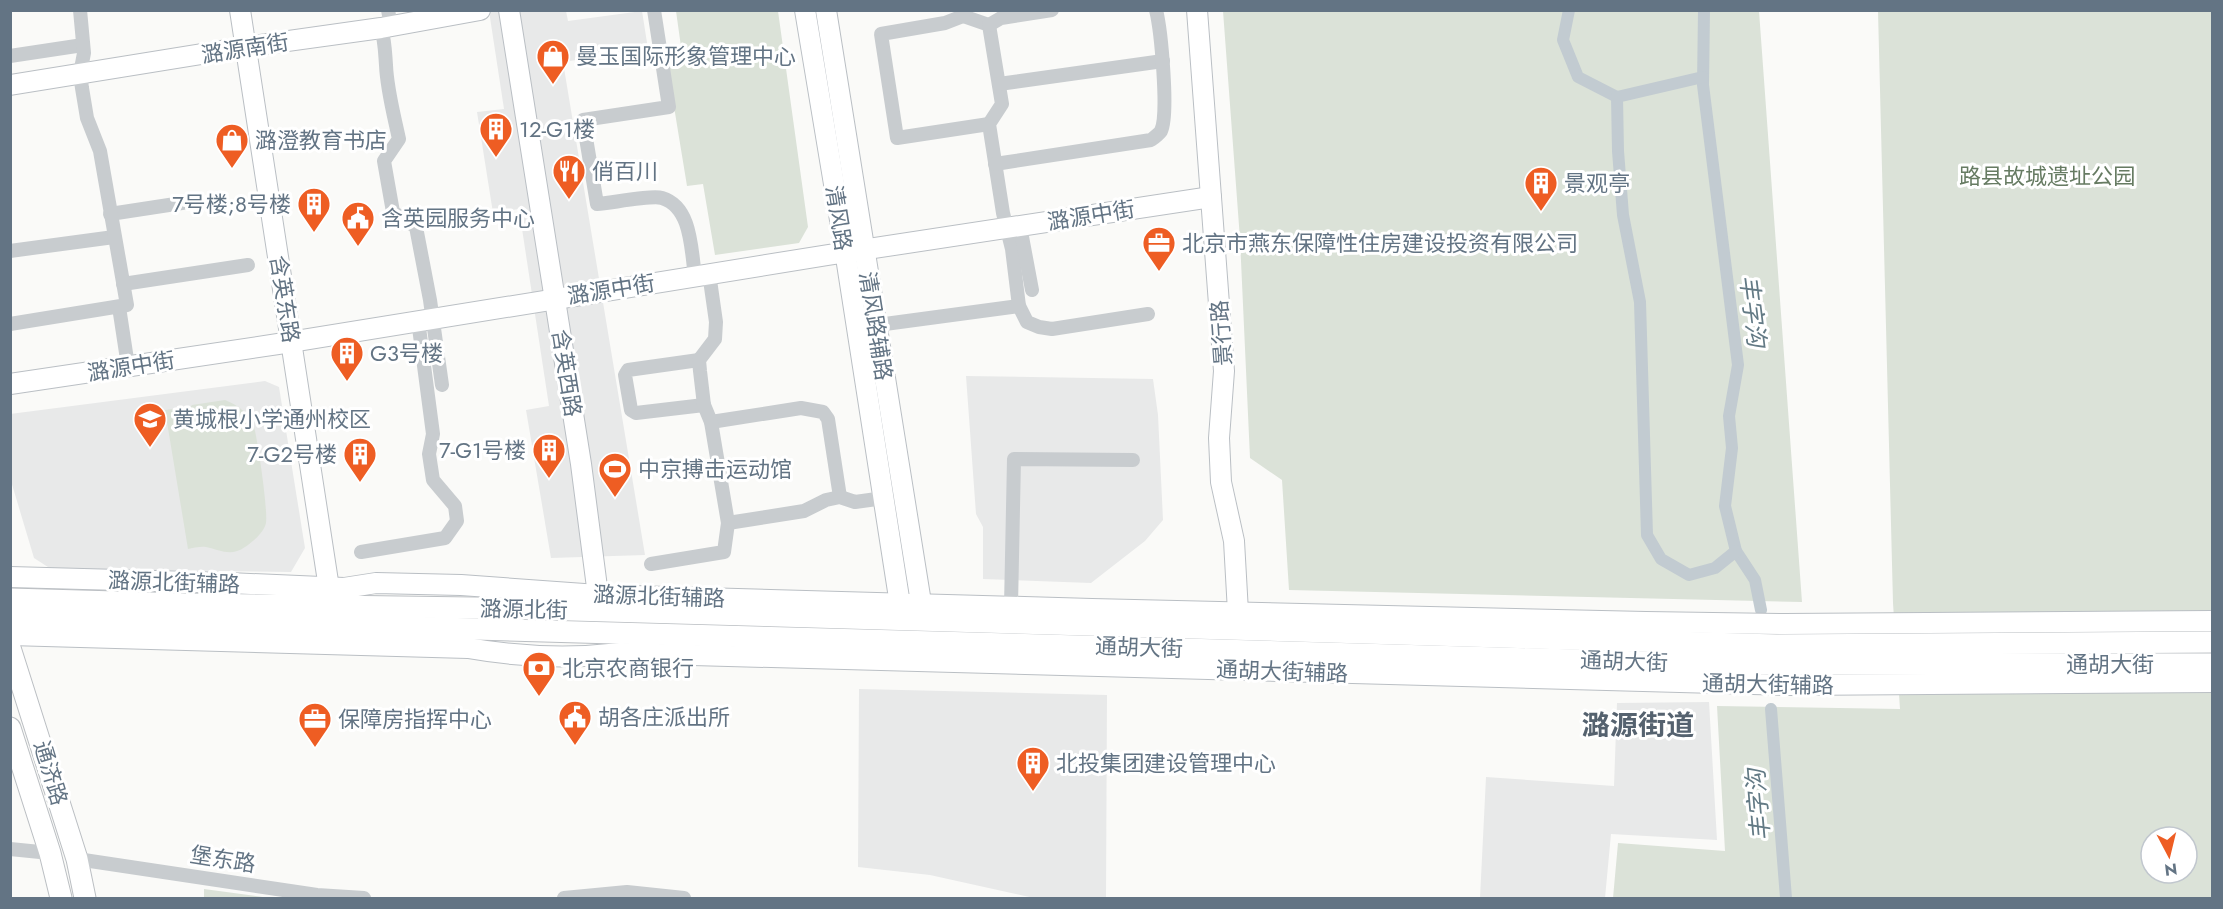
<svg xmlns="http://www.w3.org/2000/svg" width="2223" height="909" font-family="Jost,'Noto Sans SC',sans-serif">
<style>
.built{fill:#e8e9e9}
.green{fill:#dbe2d8;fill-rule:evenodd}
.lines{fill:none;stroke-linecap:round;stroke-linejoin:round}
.canal{stroke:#c2cbd1;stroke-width:12}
.secondary-casing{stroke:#babfc4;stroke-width:22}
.primary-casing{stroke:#bbbfc3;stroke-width:23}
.street{stroke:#c8cccf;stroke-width:14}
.secondary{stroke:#fff;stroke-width:20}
.primary{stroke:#fff;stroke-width:21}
.labels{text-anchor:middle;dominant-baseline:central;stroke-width:6;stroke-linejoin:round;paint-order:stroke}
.street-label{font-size:22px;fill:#637484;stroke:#fff}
.poi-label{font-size:22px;fill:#637484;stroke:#fff;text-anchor:start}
.park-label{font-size:22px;fill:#667b62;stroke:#fff}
.water-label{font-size:24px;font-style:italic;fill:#637a85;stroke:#fff}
.district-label{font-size:28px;font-weight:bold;fill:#55626f;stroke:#fff}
</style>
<rect width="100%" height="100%" fill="#fafaf8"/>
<g class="built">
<path d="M 489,11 L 566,11 L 568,21 L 642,11 L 648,49 L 563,62 L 645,555 L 551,558 L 526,410 L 549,406 L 519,209 L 493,213 L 477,112 L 504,109 Z"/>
<path d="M 966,376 L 1153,379 L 1158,415 L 1163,520 L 1145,541 L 1091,583 L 983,579 L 983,527 L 976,514 Z"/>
<path d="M 265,381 L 279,387 L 305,548 L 291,572 L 51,569 L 34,558 L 11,481 L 10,414 Z"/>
<path d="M 859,689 L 1107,695 L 1106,898 L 1034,898 L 930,875 L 858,867 Z"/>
<path d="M 1709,702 L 1717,840 L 1611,834 L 1605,898 L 1480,898 L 1486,777 L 1614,786 L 1617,703 Z"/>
</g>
<g class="green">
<path d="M 676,11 L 778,11 L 808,227 L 799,243 L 715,255 L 703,184 L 687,186 L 667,64 L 683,61 Z"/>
<path d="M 1223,11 L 1759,11 L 1802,602 L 1289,590 L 1282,480 L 1250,458 L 1240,239 Z"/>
<path d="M 1878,11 L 2212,11 L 2212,898 L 1613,898 L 1618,843 L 1725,851 L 1717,706 L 1900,709 L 1893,603 ZM 2151,837 L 2187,837 L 2187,873 L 2151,873 Z"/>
<path d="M 225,400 C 237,405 250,413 254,427 C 258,441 268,510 266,523 C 264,532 253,542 245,547 C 231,557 220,550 206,547 C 201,546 193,548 188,549 L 165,410 L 181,408 L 183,415 L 192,405 Z"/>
<path d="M 204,889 L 270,898 L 204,898 Z"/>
</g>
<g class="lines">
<g class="canal">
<path d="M 1569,10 L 1563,40 L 1578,77 L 1617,97"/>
<path d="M 1704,10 L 1703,85 L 1738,365 L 1729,416 L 1732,448 L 1725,506 L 1736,551 L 1755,580 L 1761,610"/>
<path d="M 1703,77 L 1617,97 L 1618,151 L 1623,215 L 1640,302 L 1647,535 L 1661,559 L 1689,575 L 1715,568 L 1736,551"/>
<path d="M 1771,709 L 1786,898"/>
</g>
<defs>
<g id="secondary">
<path d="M 240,10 L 329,588"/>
<path d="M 509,10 L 581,464 L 598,595"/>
<path d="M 805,10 L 843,238 L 902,617"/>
<path d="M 826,10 L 923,615"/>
<path d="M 1197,10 L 1224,371 L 1219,438 L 1221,482 L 1234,541 L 1238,612 L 1242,622"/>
<path d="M 10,85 L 245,47 L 381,28 L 480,10"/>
<path d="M 10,384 L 278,344 L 828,255 L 1211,197"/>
<path d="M 10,577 L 229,583 L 344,588 L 376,583 L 461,585 L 598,595 L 1092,609 L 1646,622 L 1784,624 L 2212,621"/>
<path d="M 10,635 L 468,648 C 519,657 570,659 621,653 L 1791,685 L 2212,682"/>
</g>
<g id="primary">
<path d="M 10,599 L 186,604 L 538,609 L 1776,645 L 2212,642"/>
<path d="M 10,616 L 1644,662 L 1789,664 L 2212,664"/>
<path d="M 10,648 L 77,859 L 85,898"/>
<path d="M 10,728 L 50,853 L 61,898"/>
</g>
</defs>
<use href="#secondary" class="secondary-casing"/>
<use href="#primary" class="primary-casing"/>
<g class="street">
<path d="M 388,10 L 391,26"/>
<path d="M 654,10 L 669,107 L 583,120 L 597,204 C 611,203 652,195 662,198 C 692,207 691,250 695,276"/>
<path d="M 962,10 L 963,16 L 989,25 L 1002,104 L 989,124 L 1003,213 L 1012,249 L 1019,306 L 1027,322 L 1039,327 L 1052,329 L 1148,314"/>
<path d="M 963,16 L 945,23 L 881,34 L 897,138 L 989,124"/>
<path d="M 989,25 L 1001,18 L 1052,10"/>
<path d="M 381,28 C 385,41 385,52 386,65 C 387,90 394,115 399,139 L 384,161 L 393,212 L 416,227 L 430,300 L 442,385"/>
<path d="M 10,56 L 83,45"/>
<path d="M 999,84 L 1163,61"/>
<path d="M 995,164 L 1151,140 C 1155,137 1159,134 1161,131 C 1169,114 1161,30 1156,10"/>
<path d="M 110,214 L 195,201"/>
<path d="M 1020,226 L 1032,290"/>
<path d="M 10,251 L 114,237"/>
<path d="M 123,284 L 248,265"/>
<path d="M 119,307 L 128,366"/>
<path d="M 10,324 L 127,305 L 100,151 L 87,118 L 82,88 L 80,74 L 84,53 L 80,10"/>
<path d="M 870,326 L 1019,306"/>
<path d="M 699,360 L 628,370 L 625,375 L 631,410 L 636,413 L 704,405"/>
<path d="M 711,422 L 801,408 L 823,412 L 828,419 L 840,497"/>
<path d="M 728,523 L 804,511 L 826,500 L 840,497 L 855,502 L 884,498"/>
<path d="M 361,552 L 445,538 L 457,521 L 455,506 L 433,480 L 429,454 L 433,434 L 418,320"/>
<path d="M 651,564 L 724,552 L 728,523 L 711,422 L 704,405 L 700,371 L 699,360 L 715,339 L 716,322 L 709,273"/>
<path d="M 1011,606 L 1014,459 L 1133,460"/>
<path d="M 10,849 L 50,853"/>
<path d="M 77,859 L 317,895 L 364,898"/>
<path d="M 564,898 L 627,892 L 684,898"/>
</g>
<use href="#secondary" class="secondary"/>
<use href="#primary" class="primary"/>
</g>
<defs>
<symbol id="shop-pin" viewBox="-11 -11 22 30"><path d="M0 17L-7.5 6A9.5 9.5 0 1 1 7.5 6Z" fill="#ee5d23" stroke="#fff"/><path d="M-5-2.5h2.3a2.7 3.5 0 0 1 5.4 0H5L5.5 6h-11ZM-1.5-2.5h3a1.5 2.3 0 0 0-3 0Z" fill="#fff"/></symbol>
<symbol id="building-pin" viewBox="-11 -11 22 30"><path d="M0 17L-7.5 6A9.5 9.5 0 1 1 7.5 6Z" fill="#ee5d23" stroke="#fff"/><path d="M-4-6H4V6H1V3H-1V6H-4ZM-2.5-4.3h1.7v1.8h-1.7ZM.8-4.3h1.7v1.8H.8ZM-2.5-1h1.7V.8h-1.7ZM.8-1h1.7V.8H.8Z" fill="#fff"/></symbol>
<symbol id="restaurant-pin" viewBox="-11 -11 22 30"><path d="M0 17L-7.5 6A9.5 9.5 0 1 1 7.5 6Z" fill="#ee5d23" stroke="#fff"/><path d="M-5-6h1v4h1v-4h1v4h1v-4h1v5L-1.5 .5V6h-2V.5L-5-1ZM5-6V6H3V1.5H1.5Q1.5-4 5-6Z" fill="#fff"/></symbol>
<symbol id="civic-pin" viewBox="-11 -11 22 30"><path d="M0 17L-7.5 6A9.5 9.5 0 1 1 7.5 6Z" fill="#ee5d23" stroke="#fff"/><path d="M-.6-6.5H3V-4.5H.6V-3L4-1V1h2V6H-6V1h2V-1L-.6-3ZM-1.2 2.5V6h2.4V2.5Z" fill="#fff"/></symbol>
<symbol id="office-pin" viewBox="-11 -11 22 30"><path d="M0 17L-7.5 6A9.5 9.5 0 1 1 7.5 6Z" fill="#ee5d23" stroke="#fff"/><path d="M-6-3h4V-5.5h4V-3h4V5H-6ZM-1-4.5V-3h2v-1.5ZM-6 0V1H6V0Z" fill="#fff"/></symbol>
<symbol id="school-pin" viewBox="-11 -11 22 30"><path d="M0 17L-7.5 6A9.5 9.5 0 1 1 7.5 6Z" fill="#ee5d23" stroke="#fff"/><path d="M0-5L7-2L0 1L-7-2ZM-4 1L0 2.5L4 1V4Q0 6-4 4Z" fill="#fff"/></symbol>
<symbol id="stadium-pin" viewBox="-11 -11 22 30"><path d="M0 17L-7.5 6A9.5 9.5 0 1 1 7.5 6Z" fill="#ee5d23" stroke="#fff"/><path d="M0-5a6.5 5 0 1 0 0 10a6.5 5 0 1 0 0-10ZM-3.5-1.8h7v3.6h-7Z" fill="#fff"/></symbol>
<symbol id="bank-pin" viewBox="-11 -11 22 30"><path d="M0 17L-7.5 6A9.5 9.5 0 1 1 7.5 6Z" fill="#ee5d23" stroke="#fff"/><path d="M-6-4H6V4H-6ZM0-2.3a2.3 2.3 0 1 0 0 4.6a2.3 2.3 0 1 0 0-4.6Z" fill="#fff"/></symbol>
</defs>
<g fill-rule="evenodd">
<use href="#shop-pin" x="534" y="37" width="38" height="52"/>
<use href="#building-pin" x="477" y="110" width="38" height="52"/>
<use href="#shop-pin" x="213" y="121" width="38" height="52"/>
<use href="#restaurant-pin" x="550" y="152" width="38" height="52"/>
<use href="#building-pin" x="1522" y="164" width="38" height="52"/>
<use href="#building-pin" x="295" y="185" width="38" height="52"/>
<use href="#civic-pin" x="339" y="199" width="38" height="52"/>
<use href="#office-pin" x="1140" y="224" width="38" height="52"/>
<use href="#building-pin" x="328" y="334" width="38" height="52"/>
<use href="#school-pin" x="131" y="400" width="38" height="52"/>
<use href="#building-pin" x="530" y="431" width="38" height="52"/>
<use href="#building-pin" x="341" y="435" width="38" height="52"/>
<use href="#stadium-pin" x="596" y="450" width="38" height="52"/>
<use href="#bank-pin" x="520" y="649" width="38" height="52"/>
<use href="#civic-pin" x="556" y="698" width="38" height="52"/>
<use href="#office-pin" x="296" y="700" width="38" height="52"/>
<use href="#building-pin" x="1014" y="744" width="38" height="52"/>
</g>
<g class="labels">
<g class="street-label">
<text transform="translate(245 48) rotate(-9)">潞源南街</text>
<text transform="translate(1091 215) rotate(-9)">潞源中街</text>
<text transform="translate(839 218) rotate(81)">清风路</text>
<text transform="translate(611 289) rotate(-9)">潞源中街</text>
<text transform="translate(285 299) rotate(81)">含英东路</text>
<text transform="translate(876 326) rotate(81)">清风路辅路</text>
<text transform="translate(1221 333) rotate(-94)">景行路</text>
<text transform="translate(131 366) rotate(-9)">潞源中街</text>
<text transform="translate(567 373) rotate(81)">含英西路</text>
<text transform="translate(174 582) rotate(2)">潞源北街辅路</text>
<text transform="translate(659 596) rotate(2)">潞源北街辅路</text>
<text transform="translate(524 609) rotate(1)">潞源北街</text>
<text transform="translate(1139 647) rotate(2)">通胡大街</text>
<text transform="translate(1624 661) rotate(2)">通胡大街</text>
<text x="2110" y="664">通胡大街</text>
<text transform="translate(1282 671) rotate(2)">通胡大街辅路</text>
<text transform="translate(1768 684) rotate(1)">通胡大街辅路</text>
<text transform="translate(51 773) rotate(73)">通济路</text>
<text transform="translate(223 859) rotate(9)">堡东路</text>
</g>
<g class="poi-label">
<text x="576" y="56">曼玉国际形象管理中心</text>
<text x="519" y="129">12-G1楼</text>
<text x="255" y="140">潞澄教育书店</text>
<text x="592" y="171">俏百川</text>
<text x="1564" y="183">景观亭</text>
<text x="291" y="204" text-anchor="end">7号楼;8号楼</text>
<text x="381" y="218">含英园服务中心</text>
<text x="1182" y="243">北京市燕东保障性住房建设投资有限公司</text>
<text x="370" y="353">G3号楼</text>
<text x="173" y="419">黄城根小学通州校区</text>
<text x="526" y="450" text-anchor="end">7-G1号楼</text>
<text x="337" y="454" text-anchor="end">7-G2号楼</text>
<text x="638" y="469">中京搏击运动馆</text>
<text x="562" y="668">北京农商银行</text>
<text x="598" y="717">胡各庄派出所</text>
<text x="338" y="719">保障房指挥中心</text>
<text x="1056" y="763">北投集团建设管理中心</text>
</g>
<g class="park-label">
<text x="2047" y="176">路县故城遗址公园</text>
</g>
<g class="water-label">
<text transform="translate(1753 311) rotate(83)">丰字沟</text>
<text transform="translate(1758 805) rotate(-95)">丰字沟</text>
</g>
<g class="district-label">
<text x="1638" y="725">潞源街道</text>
</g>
</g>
<rect width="2223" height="909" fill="none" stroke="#637484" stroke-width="24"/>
<g transform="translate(2169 855) rotate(173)"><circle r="28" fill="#ffffff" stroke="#c1c7ce" stroke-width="1.5"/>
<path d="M0-4.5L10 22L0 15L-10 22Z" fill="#ee5d23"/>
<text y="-9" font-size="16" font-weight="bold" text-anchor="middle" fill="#637484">N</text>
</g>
</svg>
